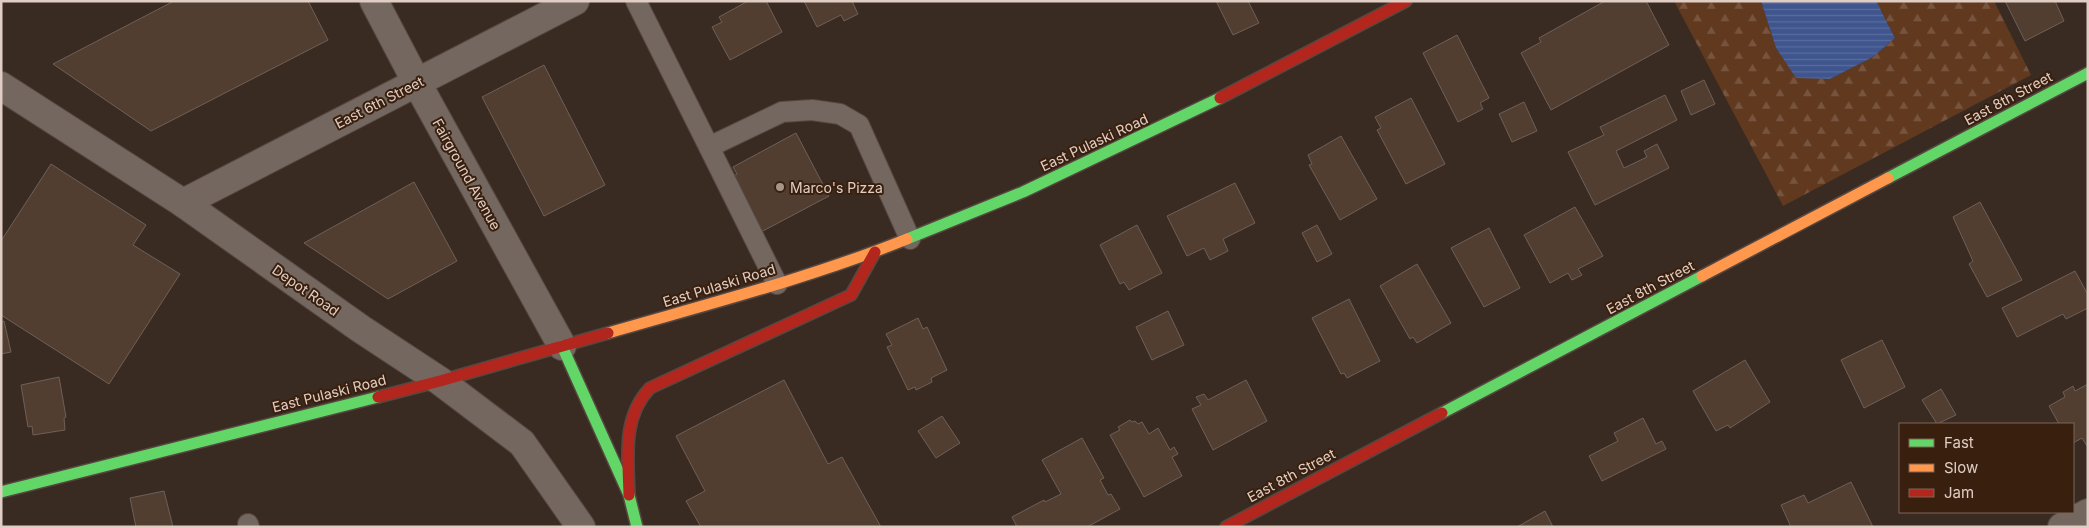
<svg xmlns="http://www.w3.org/2000/svg" width="2089" height="528" font-family="Inter,sans-serif">
<style>
.forest{fill:url(#forest-firs)}
.water{fill:url(#water-rules)}
.building{fill:#523e31;stroke:#6d6058}
.lines{fill:none;stroke-linecap:round;stroke-linejoin:round}
.lane-casing{stroke:#564841;stroke-width:22}
.street-casing{stroke:#564841;stroke-width:30}
.fast-casing{stroke:#564841;stroke-width:14}
.slow-casing{stroke:#564841;stroke-width:14}
.jam-casing{stroke:#564841;stroke-width:14}
.lane{stroke:#73675f;stroke-width:20}
.street{stroke:#73675f;stroke-width:28}
.fast{stroke:#63d668;stroke-width:11}
.slow{stroke:#ff974d;stroke-width:11}
.jam{stroke:#b3261e;stroke-width:11}
.poi-dot{fill:#a6948b;stroke:#391f0e;stroke-width:2}
.labels{text-anchor:middle;dominant-baseline:central;stroke-width:4;stroke-linejoin:round;paint-order:stroke}
.street-label{font-size:14px;fill:#e0cdc3;stroke:#391f0e}
.poi-label{font-size:14px;fill:#e0cdc3;stroke:#391f0e;text-anchor:start}
</style>
<defs>
<pattern id="forest-firs" width="22" height="20" patternUnits="userSpaceOnUse" patternTransform="scale(1.25)"><rect width="22" height="20" fill="#61391f"/><path d="M5 1l3.5 6h-7zM16 11l3.5 6h-7z" fill="#77543e"/></pattern>
<pattern id="water-rules" width="6" height="5" patternUnits="userSpaceOnUse" patternTransform="scale(1.25)"><rect width="6" height="5" fill="#3f558e"/><path d="M0 2.5h6" fill="none" stroke="#5a6c9c"/></pattern>
</defs>
<rect width="100%" height="100%" fill="#3a2b22"/>
<path class="forest" d="M 1674,1 L 1761,1 L 1776,48 L 1796,77 L 1830,79 L 1873,57 L 1895,38 L 1876,1 L 1994,1 L 2031,75 L 1783,206 Z"/>
<path class="water" d="M 1761,1 L 1876,1 L 1895,38 L 1873,57 L 1830,79 L 1796,78 L 1776,48 Z"/>
<g class="building">
<path d="M 174,1 L 308,1 L 328,40 L 151,131 L 53,64 Z"/>
<path d="M 748,1 L 766,1 L 782,32 L 730,60 L 712,27 L 722,22 L 719,17 Z"/>
<path d="M 804,1 L 852,1 L 858,14 L 844,21 L 841,15 L 817,27 Z"/>
<path d="M 1216,1 L 1248,1 L 1259,23 L 1233,35 Z"/>
<path d="M 1605,1 L 1646,1 L 1669,45 L 1551,110 L 1521,53 L 1541,42 L 1539,38 Z"/>
<path d="M 2005,1 L 2055,1 L 2064,21 L 2025,41 Z"/>
<path d="M 1457,35 L 1489,98 L 1480,103 L 1483,109 L 1458,122 L 1423,53 Z"/>
<path d="M 544,65 L 605,185 L 544,216 L 482,97 Z"/>
<path d="M 1704,80 L 1715,104 L 1691,115 L 1681,91 Z"/>
<path d="M 1665,95 L 1677,120 L 1616,151 L 1624,168 L 1647,157 L 1644,151 L 1657,144 L 1669,168 L 1595,205 L 1568,152 L 1604,135 L 1600,127 Z"/>
<path d="M 1411,98 L 1445,164 L 1406,184 L 1377,130 L 1381,128 L 1375,117 Z"/>
<path d="M 1524,102 L 1537,131 L 1512,142 L 1499,114 Z"/>
<path d="M 796,133 L 829,196 L 761,232 L 732,177 L 737,174 L 733,167 Z"/>
<path d="M 1341,136 L 1377,199 L 1340,220 L 1309,165 L 1312,164 L 1308,155 Z"/>
<path d="M 51,164 L 146,225 L 133,245 L 180,274 L 109,384 L 1,315 L 1,241 Z"/>
<path d="M 414,182 L 457,261 L 388,299 L 304,243 Z"/>
<path d="M 1235,183 L 1255,223 L 1223,239 L 1228,251 L 1210,260 L 1204,248 L 1187,256 L 1167,216 Z"/>
<path d="M 1980,202 L 2022,280 L 1987,297 L 1969,264 L 1973,261 L 1953,217 Z"/>
<path d="M 1575,207 L 1603,256 L 1578,269 L 1582,275 L 1572,280 L 1568,273 L 1550,283 L 1524,235 Z"/>
<path d="M 1137,225 L 1162,273 L 1129,290 L 1124,282 L 1120,284 L 1100,245 Z"/>
<path d="M 1317,225 L 1332,254 L 1317,262 L 1302,233 Z"/>
<path d="M 1489,228 L 1520,288 L 1484,307 L 1451,248 Z"/>
<path d="M 1417,264 L 1451,323 L 1417,343 L 1413,337 L 1410,339 L 1380,286 Z"/>
<path d="M 2075,271 L 2088,295 L 2088,308 L 2066,319 L 2063,314 L 2017,337 L 2002,308 Z"/>
<path d="M 1349,299 L 1380,361 L 1347,378 L 1344,373 L 1341,374 L 1312,318 Z"/>
<path d="M 1168,311 L 1184,345 L 1152,360 L 1136,327 Z"/>
<path d="M 918,318 L 923,329 L 927,327 L 947,370 L 931,378 L 932,382 L 916,390 L 915,387 L 908,390 L 887,347 L 892,345 L 886,334 Z"/>
<path d="M 4,321 L 11,352 L 1,354 L 1,322 Z"/>
<path d="M 1882,340 L 1905,387 L 1864,408 L 1841,360 Z"/>
<path d="M 1745,360 L 1770,402 L 1730,428 L 1728,425 L 1716,431 L 1693,391 Z"/>
<path d="M 59,377 L 66,417 L 64,418 L 65,430 L 33,435 L 32,426 L 28,427 L 21,385 Z"/>
<path d="M 784,380 L 828,464 L 842,457 L 881,527 L 701,527 L 686,501 L 705,491 L 676,436 Z"/>
<path d="M 1246,380 L 1267,421 L 1213,450 L 1192,409 L 1201,405 L 1196,397 L 1204,394 L 1208,400 Z"/>
<path d="M 2088,384 L 2088,446 L 2087,446 L 2082,438 L 2073,443 L 2073,424 L 2059,424 L 2049,406 L 2065,397 L 2063,392 L 2073,386 L 2075,391 Z"/>
<path d="M 1941,389 L 1956,415 L 1937,424 L 1922,400 Z"/>
<path d="M 942,416 L 960,443 L 936,458 L 918,431 Z"/>
<path d="M 1643,418 L 1656,444 L 1662,441 L 1666,449 L 1602,481 L 1589,456 L 1618,441 L 1614,433 Z"/>
<path d="M 1130,420 L 1132,422 L 1135,421 L 1138,424 L 1142,422 L 1149,434 L 1158,428 L 1170,450 L 1174,447 L 1178,454 L 1172,457 L 1182,476 L 1144,497 L 1110,435 L 1120,430 L 1118,427 Z"/>
<path d="M 1082,438 L 1104,478 L 1100,480 L 1108,495 L 1111,494 L 1120,509 L 1087,527 L 1017,527 L 1012,517 L 1044,500 L 1045,502 L 1061,494 L 1042,460 Z"/>
<path d="M 1851,482 L 1873,527 L 1791,527 L 1781,505 L 1804,495 L 1808,503 Z"/>
<path d="M 164,491 L 173,527 L 136,527 L 130,498 Z"/>
<path d="M 1545,511 L 1553,527 L 1517,527 Z"/>
</g>
<g class="lines">
<defs>
<g id="lane">
<path d="M 636,1 L 709,147 L 782,112 L 812,110 L 840,114 L 859,125 L 910,239"/>
<path d="M 709,147 L 777,284"/>
<path d="M 248,524 L 249,527"/>
</g>
<g id="street">
<path d="M 374,1 L 417,83 L 562,346"/>
<path d="M 1,86 L 183,203 L 361,329 L 440,381 L 522,443 L 581,527"/>
<path d="M 183,203 L 575,1"/>
<path d="M 2062,527 L 2088,513"/>
</g>
<g id="fast">
<path d="M 1888,178 L 2088,73"/>
<path d="M 907,239 L 1023,192 L 1220,98"/>
<path d="M 562,346 L 629,495 L 637,527"/>
<path d="M 1442,413 L 1702,276"/>
<path d="M 1,492 L 378,397"/>
</g>
<g id="slow">
<path d="M 1702,276 L 1888,178"/>
<path d="M 608,333 C 708,304 810,278 907,239"/>
</g>
<g id="jam">
<path d="M 1220,98 L 1406,1"/>
<path d="M 378,397 L 440,381 L 608,333"/>
<path d="M 629,495 C 628,457 622,417 650,388 L 851,295 L 875,252"/>
<path d="M 1226,527 L 1442,413"/>
</g>
</defs>
<use href="#lane" class="lane-casing"/>
<use href="#street" class="street-casing"/>
<use href="#fast" class="fast-casing"/>
<use href="#slow" class="slow-casing"/>
<use href="#jam" class="jam-casing"/>
<use href="#lane" class="lane"/>
<use href="#street" class="street"/>
<use href="#fast" class="fast"/>
<use href="#slow" class="slow"/>
<use href="#jam" class="jam"/>
</g>
<circle class="poi-dot" cx="780" cy="187" r="5"/>
<g class="labels">
<g class="street-label">
<text transform="translate(2008 98) rotate(-28)">East 8th Street</text>
<text transform="translate(379 102) rotate(-27)">East 6th Street</text>
<text transform="translate(1094 142) rotate(-25)">East Pulaski Road</text>
<text transform="translate(467 174) rotate(61)">Fairground Avenue</text>
<text transform="translate(719 285) rotate(-17)">East Pulaski Road</text>
<text transform="translate(1650 287) rotate(-28)">East 8th Street</text>
<text transform="translate(306 290) rotate(35)">Depot Road</text>
<text transform="translate(329 393) rotate(-14)">East Pulaski Road</text>
<text transform="translate(1291 475) rotate(-28)">East 8th Street</text>
</g>
<g class="poi-label">
<text x="790" y="187">Marco's Pizza</text>
</g>
</g>
<rect width="2089" height="528" fill="none" stroke="#e0cdc3" stroke-width="5"/>
<rect x="1899" y="423" width="175" height="90" fill="#391f0e" stroke="#7c6556"/>
<rect x="1909" y="439" width="25" height="8" fill="#63d668" stroke="#7c6556"/>
<text x="1944" y="448" font-size="15" fill="#e0cdc3">Fast</text>
<rect x="1909" y="464" width="25" height="8" fill="#ff974d" stroke="#7c6556"/>
<text x="1944" y="473" font-size="15" fill="#e0cdc3">Slow</text>
<rect x="1909" y="489" width="25" height="8" fill="#b3261e" stroke="#7c6556"/>
<text x="1944" y="498" font-size="15" fill="#e0cdc3">Jam</text>
</svg>
